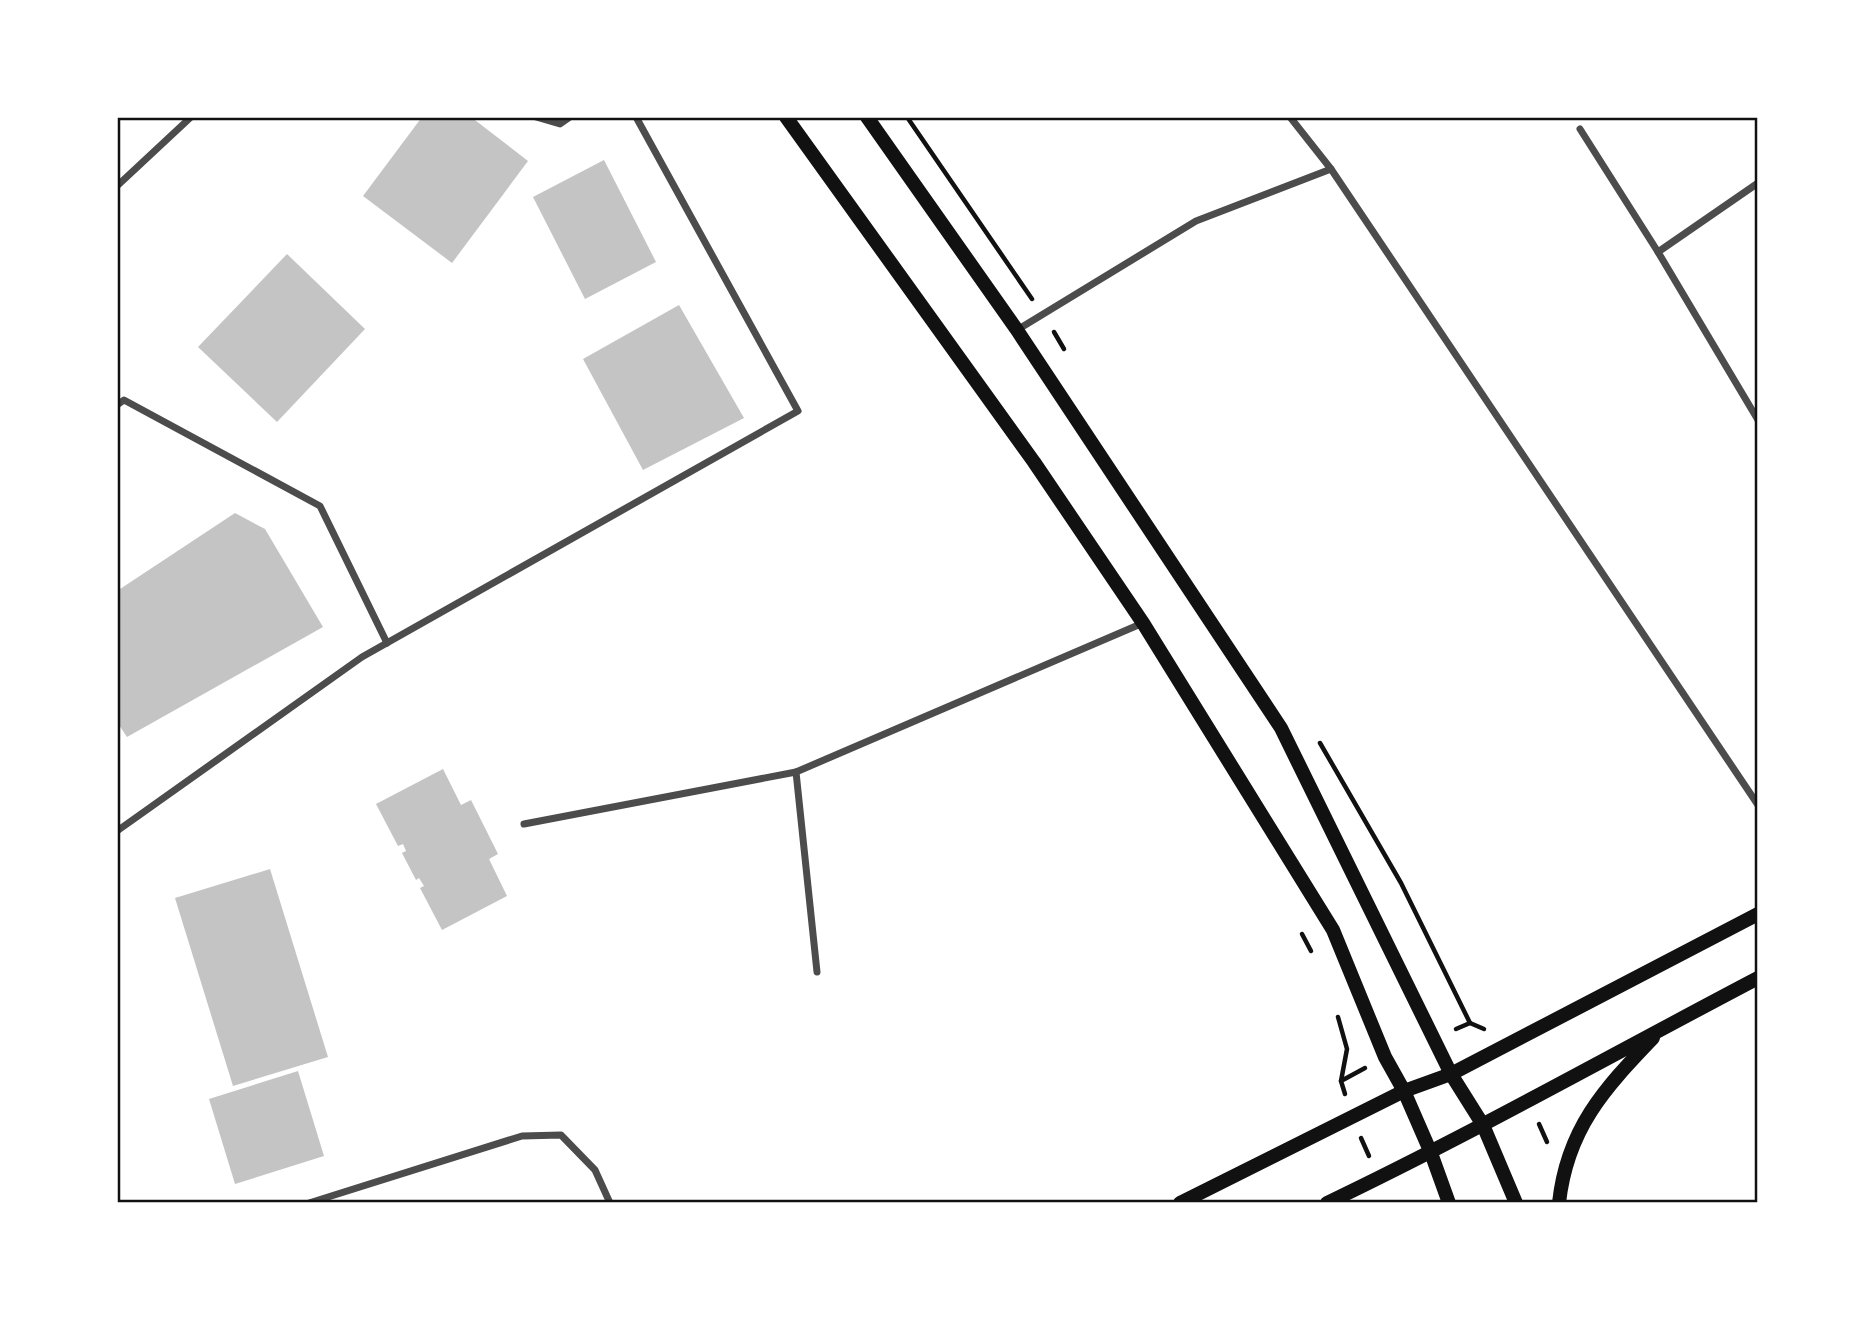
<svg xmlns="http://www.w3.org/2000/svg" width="1875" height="1320" font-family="Poppins,sans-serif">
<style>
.building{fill:#c4c4c4}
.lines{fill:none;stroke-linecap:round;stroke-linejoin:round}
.path{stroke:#111;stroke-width:4.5}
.minor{stroke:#4c4c4c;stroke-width:7}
.secondary{stroke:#111;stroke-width:14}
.neatline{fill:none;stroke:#111;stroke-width:2.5}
</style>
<rect width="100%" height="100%" fill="#fff"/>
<g class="building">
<path d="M 422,117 L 471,117 L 528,161 L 452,263 L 363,196 Z"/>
<path d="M 604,160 L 656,262 L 585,299 L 533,197 Z"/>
<path d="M 287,254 L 365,329 L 277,422 L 198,347 Z"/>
<path d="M 679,305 L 744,418 L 643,470 L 583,359 Z"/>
<path d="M 235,513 L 265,529 L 323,627 L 127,737 L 117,722 L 117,591 Z"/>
<path d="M 443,769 L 461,805 L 471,800 L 498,854 L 489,859 L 507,896 L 442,930 L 420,888 L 424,886 L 419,878 L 416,880 L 402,853 L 406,851 L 403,844 L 398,846 L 376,804 Z"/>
<path d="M 270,869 L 328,1057 L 233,1086 L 175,898 Z"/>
<path d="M 298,1071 L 324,1156 L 235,1184 L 209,1099 Z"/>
</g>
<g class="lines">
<g class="path">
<path d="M 907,117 L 1032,299"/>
<path d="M 1054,332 L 1064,349"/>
<path d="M 1320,743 L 1401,883 L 1470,1023"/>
<path d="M 1302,934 L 1311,951"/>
<path d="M 1338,1017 L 1347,1049 L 1341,1081"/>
<path d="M 1456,1029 L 1470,1023 L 1484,1029"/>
<path d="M 1345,1094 L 1341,1081 L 1365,1068"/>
<path d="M 1539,1124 L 1547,1142"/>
<path d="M 1361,1138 L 1369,1156"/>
</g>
<g class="minor">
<path d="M 536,117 L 560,124 L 570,117"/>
<path d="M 1290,117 L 1331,169 L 1758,805"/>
<path d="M 1580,129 L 1658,252 L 1758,420"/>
<path d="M 117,186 L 191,117"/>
<path d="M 1658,252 L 1758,183"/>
<path d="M 1017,330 L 1196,221 L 1331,169"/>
<path d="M 117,405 L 124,400 L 320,506 L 387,643"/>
<path d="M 524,824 L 796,772"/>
<path d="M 117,831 L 362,657 L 798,411 L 636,117"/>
<path d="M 817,972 L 796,772 L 1143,623"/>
<path d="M 309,1203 L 522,1136 L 561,1135 L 595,1170 L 610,1203"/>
</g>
<g class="secondary">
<path d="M 786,117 L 1034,462 L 1143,623 L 1333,930 L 1385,1057 L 1404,1091 L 1431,1153 L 1449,1203"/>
<path d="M 867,117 L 1017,330 L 1281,728 L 1451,1074 L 1483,1125 L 1516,1203"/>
<path d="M 1180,1203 L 1404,1091 L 1451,1074 L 1758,914"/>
<path d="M 1327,1203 C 1473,1133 1615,1053 1758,978"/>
<path d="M 1559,1203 C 1567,1129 1604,1089 1653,1038"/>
</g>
</g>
<rect width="1875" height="1320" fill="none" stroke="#ffffff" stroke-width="238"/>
<rect x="119" y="119" width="1637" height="1082" class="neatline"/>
</svg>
